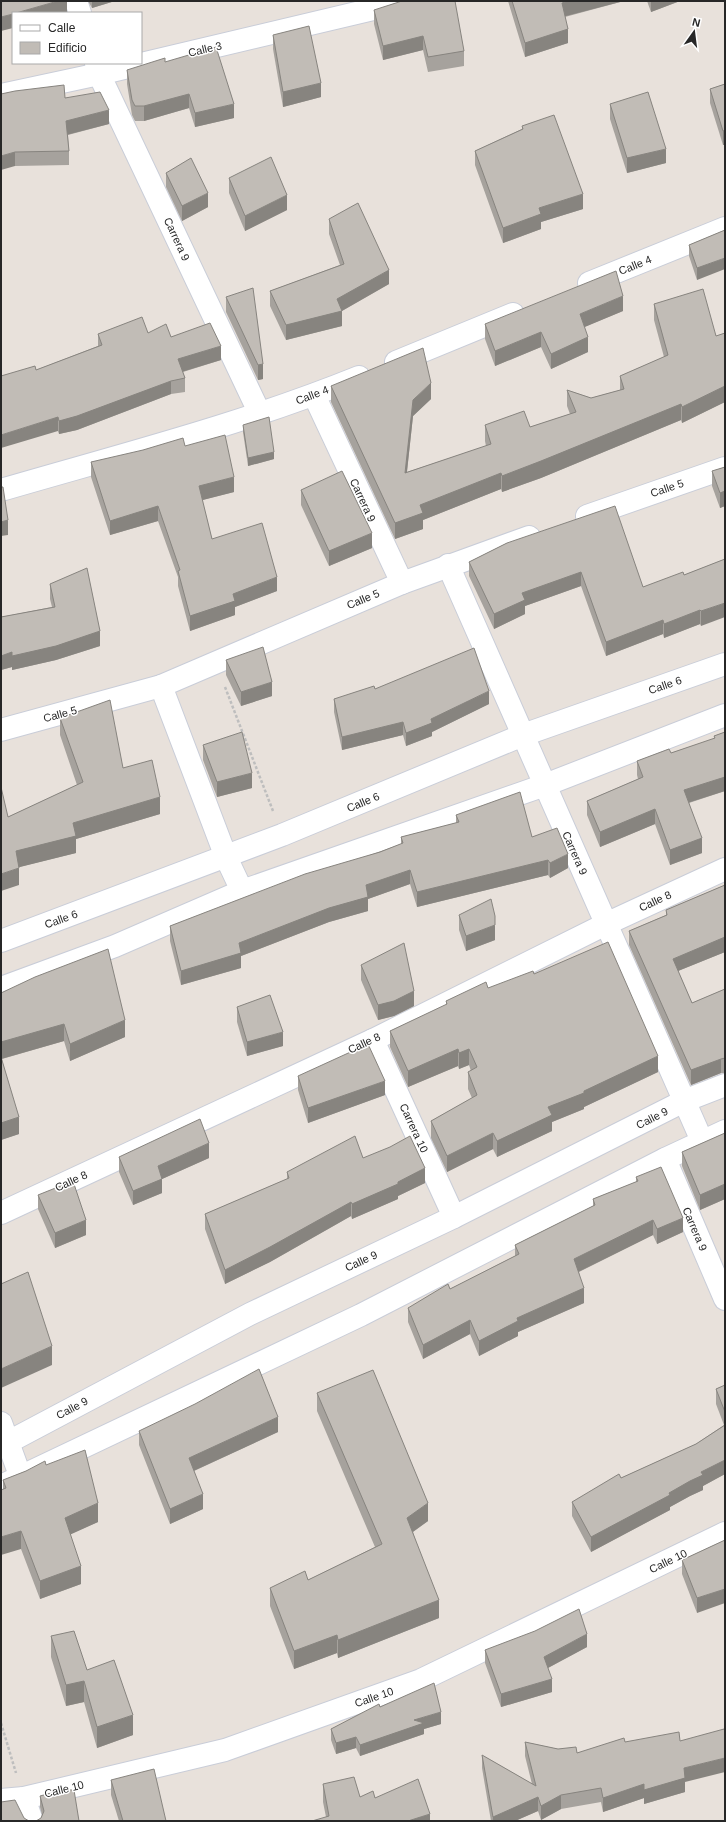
<svg xmlns="http://www.w3.org/2000/svg" width="726" height="1822" font-family="Arial,sans-serif">
<style>
.lines{fill:none;stroke-linecap:round;stroke-linejoin:round}
.street-casing{stroke:#c9cdd8;stroke-width:24}
.secondary-casing{stroke:#c9cdd8;stroke-width:24}
.path{stroke:#bebebe;stroke-width:2.5;stroke-dasharray:3 2;stroke-linecap:butt}
.street{stroke:#fff;stroke-width:22}
.secondary{stroke:#fff;stroke-width:22}
.wall{fill:#a6a29d}
.shaded-wall{fill:#87847f}
.building{fill:#c1bcb6;stroke:#87847f}
.labels{text-anchor:middle;dominant-baseline:central;stroke-width:3;stroke-linejoin:round;paint-order:stroke}
.street-label{font-size:11px;fill:#272727;stroke:#fff}
</style>
<rect width="100%" height="100%" fill="#e8e1db"/>
<g class="lines">
<defs>
<g id="street">
<path d="M 76,1 L 80,13"/>
<path d="M 96,63 L 99,74 L 260,414"/>
<path d="M 1,95 L 99,74 L 407,1"/>
<path d="M 589,283 L 725,228"/>
<path d="M 396,362 L 513,314"/>
<path d="M 314,395 L 402,583"/>
<path d="M 1,490 C 121,455 243,424 359,377"/>
<path d="M 587,516 L 725,468"/>
<path d="M 448,565 L 702,1141"/>
<path d="M 161,686 L 226,857 L 242,891"/>
<path d="M 1,730 L 161,686 L 402,583 L 529,537"/>
<path d="M 373,1040 L 454,1217"/>
<path d="M 665,1159 L 725,1299"/>
<path d="M 1,1213 L 373,1040 L 606,924 L 725,869"/>
<path d="M 1,1423 L 21,1478"/>
<path d="M 24,1798 L 32,1821"/>
<path d="M 1,1800 L 24,1798 L 225,1750 L 421,1680 L 725,1533"/>
</g>
<g id="secondary">
<path d="M 1,941 L 282,835 L 523,735 L 725,664"/>
<path d="M 1,988 L 115,946 L 242,891 L 545,785 L 725,715"/>
<path d="M 1,1446 L 250,1314 L 454,1217 L 684,1101 L 725,1085"/>
<path d="M 1,1486 L 361,1315 L 665,1159 L 725,1131"/>
</g>
</defs>
<use href="#street" class="street-casing"/>
<use href="#secondary" class="secondary-casing"/>
<g class="path">
<path d="M 225,687 L 273,811"/>
<path d="M 1,1723 L 16,1773"/>
</g>
<use href="#street" class="street"/>
<use href="#secondary" class="secondary"/>
</g>
<g class="wall">
<path d="M 88,1 L 115,1 L 92,8 Z"/>
<path d="M 508,1 L 624,1 L 565,17 L 568,43 L 525,57 Z"/>
<path d="M 647,1 L 680,1 L 651,12 Z"/>
<path d="M 374,10 L 464,51 L 464,66 L 428,72 L 423,50 L 383,60 L 374,24 Z"/>
<path d="M 273,35 L 321,97 L 283,107 L 273,49 Z"/>
<path d="M 165,62 L 234,118 L 195,127 L 189,108 L 144,121 L 135,121 L 132,115 L 127,84 L 127,70 Z"/>
<path d="M 725,84 L 725,145 L 723,145 L 710,103 L 710,89 Z"/>
<path d="M 1,94 L 65,98 L 109,124 L 68,135 L 69,151 L 69,165 L 15,166 Z"/>
<path d="M 610,104 L 666,163 L 627,173 L 610,119 Z"/>
<path d="M 522,126 L 583,209 L 541,222 L 541,229 L 503,243 L 475,165 L 475,151 L 522,129 Z"/>
<path d="M 166,173 L 208,207 L 182,221 L 166,187 Z"/>
<path d="M 229,178 L 287,210 L 245,231 L 229,193 Z"/>
<path d="M 329,219 L 389,284 L 342,311 L 342,326 L 286,340 L 270,306 L 270,291 L 340,265 L 329,234 Z"/>
<path d="M 725,230 L 697,280 L 689,256 L 689,245 Z"/>
<path d="M 226,297 L 263,364 L 263,379 L 258,380 L 226,312 Z"/>
<path d="M 654,304 L 716,336 L 725,333 L 725,402 L 682,423 L 681,420 L 541,478 L 502,492 L 501,489 L 423,520 L 423,529 L 395,539 L 331,402 L 331,386 L 431,399 L 413,416 L 407,472 L 486,446 L 485,441 L 485,425 L 530,427 L 570,414 L 567,406 L 567,390 L 591,398 L 620,390 L 620,376 L 664,357 L 654,320 Z"/>
<path d="M 623,311 L 584,327 L 588,352 L 551,369 L 541,347 L 495,366 L 485,339 L 485,324 Z"/>
<path d="M 148,333 L 171,337 L 221,360 L 183,372 L 185,378 L 185,392 L 171,394 L 77,430 L 59,434 L 36,370 L 98,346 L 98,334 Z"/>
<path d="M 243,425 L 274,459 L 248,466 L 243,432 Z"/>
<path d="M 185,446 L 234,492 L 202,500 L 212,539 L 277,591 L 235,607 L 235,615 L 190,631 L 178,586 L 178,577 L 158,521 L 110,535 L 91,477 L 91,462 Z"/>
<path d="M 725,467 L 725,506 L 720,508 L 712,486 L 712,471 Z"/>
<path d="M 301,490 L 372,548 L 329,566 L 301,505 Z"/>
<path d="M 507,543 L 643,587 L 684,575 L 725,559 L 701,626 L 700,624 L 664,638 L 663,634 L 606,656 L 581,586 L 525,606 L 525,614 L 494,629 L 469,576 L 469,562 Z"/>
<path d="M 50,584 L 100,646 L 56,660 L 12,670 L 12,667 L 1,670 L 1,617 L 52,607 L 50,599 Z"/>
<path d="M 226,660 L 272,696 L 241,706 L 226,675 Z"/>
<path d="M 375,689 L 489,704 L 432,732 L 432,736 L 406,746 L 403,735 L 342,750 L 334,712 L 334,699 Z"/>
<path d="M 60,718 L 123,768 L 160,814 L 76,839 L 76,853 L 19,867 L 19,885 L 8,817 L 77,785 L 60,735 Z"/>
<path d="M 725,732 L 725,791 L 689,803 L 702,853 L 670,865 L 655,824 L 600,847 L 587,815 L 587,801 L 638,779 L 637,775 L 637,761 L 671,753 L 714,739 L 714,736 Z"/>
<path d="M 203,745 L 252,788 L 217,797 L 203,760 Z"/>
<path d="M 456,815 L 532,837 L 568,868 L 550,878 L 548,875 L 417,907 L 410,884 L 368,899 L 368,911 L 329,922 L 241,956 L 241,968 L 181,985 L 170,941 L 170,926 L 401,844 L 401,837 L 456,823 Z"/>
<path d="M 725,885 L 725,952 L 678,971 L 692,1003 L 725,989 L 725,1073 L 721,1073 L 691,1085 L 629,945 L 629,931 L 666,915 L 666,910 Z"/>
<path d="M 459,915 L 495,940 L 466,951 L 459,930 Z"/>
<path d="M 361,965 L 414,1006 L 394,1016 L 378,1020 L 361,980 Z"/>
<path d="M 534,974 L 658,1072 L 584,1107 L 584,1109 L 552,1122 L 552,1131 L 497,1157 L 493,1149 L 447,1172 L 431,1138 L 431,1121 L 472,1098 L 468,1089 L 468,1072 L 471,1071 L 469,1065 L 459,1069 L 458,1066 L 408,1087 L 390,1047 L 390,1031 L 446,1005 L 446,1001 L 488,988 Z"/>
<path d="M 1,993 L 125,1037 L 70,1061 L 64,1041 L 2,1059 L 19,1134 L 1,1140 Z"/>
<path d="M 237,1007 L 283,1046 L 247,1056 L 237,1022 Z"/>
<path d="M 298,1076 L 385,1095 L 308,1123 L 298,1090 Z"/>
<path d="M 725,1133 L 725,1199 L 700,1210 L 682,1166 L 682,1152 Z"/>
<path d="M 119,1157 L 209,1158 L 162,1179 L 162,1193 L 133,1205 L 119,1172 Z"/>
<path d="M 363,1158 L 425,1183 L 398,1196 L 398,1199 L 352,1219 L 351,1216 L 270,1262 L 225,1284 L 205,1229 L 205,1214 L 287,1179 L 287,1172 Z"/>
<path d="M 636,1177 L 683,1232 L 657,1244 L 653,1235 L 579,1272 L 584,1303 L 518,1332 L 518,1336 L 479,1356 L 470,1334 L 423,1359 L 408,1322 L 408,1308 L 450,1289 L 515,1256 L 515,1245 L 593,1206 L 593,1199 L 636,1182 Z"/>
<path d="M 38,1195 L 86,1235 L 55,1248 L 38,1209 Z"/>
<path d="M 725,1385 L 725,1474 L 703,1486 L 703,1490 L 690,1496 L 670,1507 L 670,1510 L 591,1552 L 572,1516 L 572,1502 L 621,1478 L 696,1444 L 724,1425 L 716,1404 L 716,1389 Z"/>
<path d="M 317,1393 L 428,1521 L 413,1532 L 439,1618 L 338,1658 L 337,1653 L 294,1669 L 270,1606 L 270,1588 L 308,1580 L 375,1547 L 317,1411 Z"/>
<path d="M 139,1431 L 278,1432 L 194,1471 L 203,1509 L 170,1524 L 139,1445 Z"/>
<path d="M 46,1465 L 98,1522 L 70,1534 L 81,1584 L 40,1599 L 21,1549 L 3,1489 L 3,1480 L 26,1471 Z"/>
<path d="M 725,1540 L 697,1613 L 682,1574 L 682,1560 Z"/>
<path d="M 51,1636 L 87,1670 L 133,1735 L 97,1748 L 84,1702 L 66,1706 L 51,1657 Z"/>
<path d="M 587,1647 L 548,1668 L 552,1692 L 501,1707 L 485,1663 L 485,1650 Z"/>
<path d="M 380,1707 L 441,1724 L 424,1729 L 424,1734 L 360,1756 L 356,1748 L 336,1754 L 331,1740 L 331,1729 Z"/>
<path d="M 525,1742 L 558,1749 L 577,1753 L 625,1742 L 685,1782 L 685,1792 L 644,1804 L 644,1798 L 603,1812 L 601,1802 L 561,1809 L 541,1820 L 538,1811 L 515,1821 L 491,1821 L 482,1768 L 482,1755 L 532,1784 L 525,1756 Z"/>
<path d="M 111,1780 L 166,1821 L 119,1821 L 111,1795 Z"/>
<path d="M 323,1784 L 360,1797 L 375,1798 L 430,1821 L 326,1817 L 323,1802 Z"/>
<path d="M 40,1796 L 79,1821 L 41,1818 L 42,1815 L 40,1807 Z"/>
</g>
<g class="shaded-wall">
<path d="M 58,1 L 67,1 L 67,13 L 16,13 Z"/>
<path d="M 92,1 L 115,1 L 92,8 Z"/>
<path d="M 569,1 L 624,1 L 562,17 L 562,3 Z"/>
<path d="M 651,1 L 680,1 L 651,12 Z"/>
<path d="M 13,14 L 13,28 L 1,31 L 1,17 Z"/>
<path d="M 568,29 L 568,43 L 525,57 L 525,43 Z"/>
<path d="M 423,36 L 423,50 L 383,60 L 383,46 Z"/>
<path d="M 321,83 L 321,97 L 283,107 L 283,92 Z"/>
<path d="M 189,94 L 189,108 L 144,121 L 144,106 Z"/>
<path d="M 234,104 L 234,118 L 195,127 L 195,113 Z"/>
<path d="M 109,110 L 109,124 L 66,135 L 66,121 Z"/>
<path d="M 725,130 L 725,145 L 723,145 L 723,131 Z"/>
<path d="M 666,149 L 666,163 L 627,173 L 627,158 Z"/>
<path d="M 15,152 L 15,166 L 1,170 L 1,156 Z"/>
<path d="M 208,193 L 208,207 L 182,221 L 182,206 Z"/>
<path d="M 583,194 L 583,209 L 541,222 L 541,229 L 503,243 L 503,228 L 539,208 Z"/>
<path d="M 287,195 L 287,210 L 245,231 L 245,216 Z"/>
<path d="M 725,258 L 725,269 L 697,280 L 697,268 Z"/>
<path d="M 389,270 L 389,284 L 340,312 L 342,311 L 342,326 L 286,340 L 286,325 L 337,299 Z"/>
<path d="M 623,296 L 623,311 L 580,329 L 580,314 Z"/>
<path d="M 541,332 L 541,347 L 495,366 L 495,351 Z"/>
<path d="M 588,337 L 588,352 L 551,369 L 551,354 Z"/>
<path d="M 221,346 L 221,360 L 178,373 L 178,359 Z"/>
<path d="M 263,364 L 263,379 L 258,380 L 258,365 Z"/>
<path d="M 171,381 L 171,394 L 77,430 L 59,434 L 59,421 Z"/>
<path d="M 431,383 L 431,399 L 413,416 L 405,489 L 405,473 L 413,400 Z"/>
<path d="M 725,386 L 725,402 L 682,423 L 682,407 Z"/>
<path d="M 681,404 L 681,420 L 541,478 L 502,492 L 502,476 Z"/>
<path d="M 58,417 L 58,431 L 1,448 L 1,435 Z"/>
<path d="M 274,452 L 274,459 L 248,466 L 248,458 Z"/>
<path d="M 501,473 L 501,489 L 423,520 L 423,529 L 395,539 L 395,523 L 420,505 Z"/>
<path d="M 234,477 L 234,492 L 199,501 L 199,486 Z"/>
<path d="M 725,491 L 725,506 L 720,508 L 720,493 Z"/>
<path d="M 158,506 L 158,521 L 110,535 L 110,521 Z"/>
<path d="M 8,520 L 8,535 L 1,536 L 1,522 Z"/>
<path d="M 372,533 L 372,548 L 329,566 L 329,551 Z"/>
<path d="M 581,572 L 581,586 L 525,606 L 525,614 L 494,629 L 494,614 L 522,593 Z"/>
<path d="M 277,577 L 277,591 L 235,607 L 235,615 L 190,631 L 190,616 L 233,594 Z"/>
<path d="M 725,603 L 725,617 L 701,626 L 701,611 Z"/>
<path d="M 700,610 L 700,624 L 664,638 L 664,624 Z"/>
<path d="M 663,620 L 663,634 L 606,656 L 606,642 Z"/>
<path d="M 100,631 L 100,646 L 56,660 L 12,670 L 12,656 Z"/>
<path d="M 12,652 L 12,667 L 1,670 L 1,656 Z"/>
<path d="M 272,682 L 272,696 L 241,706 L 241,692 Z"/>
<path d="M 489,691 L 489,704 L 432,732 L 432,736 L 406,746 L 406,733 L 431,719 Z"/>
<path d="M 403,722 L 403,735 L 342,750 L 342,737 Z"/>
<path d="M 252,773 L 252,788 L 217,797 L 217,782 Z"/>
<path d="M 725,777 L 725,791 L 684,804 L 684,790 Z"/>
<path d="M 160,797 L 160,814 L 76,839 L 76,853 L 16,868 L 16,851 L 73,823 Z"/>
<path d="M 655,809 L 655,824 L 600,847 L 600,832 Z"/>
<path d="M 702,838 L 702,853 L 670,865 L 670,850 Z"/>
<path d="M 568,854 L 568,868 L 550,878 L 550,863 Z"/>
<path d="M 548,860 L 548,875 L 417,907 L 417,892 Z"/>
<path d="M 19,868 L 19,885 L 1,891 L 1,874 Z"/>
<path d="M 410,870 L 410,884 L 368,899 L 368,911 L 329,922 L 241,956 L 241,968 L 181,985 L 181,971 L 239,943 L 366,885 Z"/>
<path d="M 495,925 L 495,940 L 466,951 L 466,936 Z"/>
<path d="M 725,937 L 725,952 L 673,973 L 673,959 Z"/>
<path d="M 414,991 L 414,1006 L 394,1016 L 378,1020 L 378,1005 Z"/>
<path d="M 125,1020 L 125,1037 L 70,1061 L 70,1044 Z"/>
<path d="M 64,1024 L 64,1041 L 1,1059 L 1,1042 Z"/>
<path d="M 283,1032 L 283,1046 L 247,1056 L 247,1042 Z"/>
<path d="M 458,1049 L 458,1066 L 408,1087 L 408,1071 Z"/>
<path d="M 469,1049 L 469,1065 L 459,1069 L 459,1053 Z"/>
<path d="M 658,1056 L 658,1072 L 584,1107 L 584,1109 L 552,1122 L 552,1131 L 497,1157 L 497,1141 L 548,1107 Z"/>
<path d="M 721,1059 L 721,1073 L 691,1085 L 691,1070 Z"/>
<path d="M 385,1081 L 385,1095 L 308,1123 L 308,1108 Z"/>
<path d="M 19,1117 L 19,1134 L 1,1140 L 1,1123 Z"/>
<path d="M 493,1133 L 493,1149 L 447,1172 L 447,1156 Z"/>
<path d="M 209,1143 L 209,1158 L 162,1179 L 162,1193 L 133,1205 L 133,1191 L 158,1166 Z"/>
<path d="M 425,1168 L 425,1183 L 398,1196 L 398,1199 L 352,1219 L 352,1204 Z"/>
<path d="M 725,1184 L 725,1199 L 700,1210 L 700,1195 Z"/>
<path d="M 351,1202 L 351,1216 L 270,1262 L 225,1284 L 225,1270 Z"/>
<path d="M 683,1218 L 683,1232 L 657,1244 L 657,1229 Z"/>
<path d="M 86,1220 L 86,1235 L 55,1248 L 55,1233 Z"/>
<path d="M 653,1220 L 653,1235 L 574,1274 L 574,1259 Z"/>
<path d="M 584,1288 L 584,1303 L 518,1332 L 518,1336 L 479,1356 L 479,1341 L 517,1318 Z"/>
<path d="M 470,1320 L 470,1334 L 423,1359 L 423,1345 Z"/>
<path d="M 52,1346 L 52,1365 L 1,1388 L 1,1369 Z"/>
<path d="M 278,1417 L 278,1432 L 189,1473 L 189,1458 Z"/>
<path d="M 725,1460 L 725,1474 L 703,1486 L 703,1490 L 690,1496 L 670,1507 L 670,1510 L 591,1552 L 591,1537 L 669,1493 L 701,1472 Z"/>
<path d="M 203,1494 L 203,1509 L 170,1524 L 170,1509 Z"/>
<path d="M 98,1503 L 98,1522 L 65,1537 L 65,1518 Z"/>
<path d="M 428,1503 L 428,1521 L 407,1536 L 407,1518 Z"/>
<path d="M 21,1531 L 21,1549 L 1,1555 L 1,1537 Z"/>
<path d="M 81,1566 L 81,1584 L 40,1599 L 40,1581 Z"/>
<path d="M 725,1589 L 725,1603 L 697,1613 L 697,1598 Z"/>
<path d="M 439,1600 L 439,1618 L 338,1658 L 338,1640 Z"/>
<path d="M 587,1634 L 587,1647 L 544,1670 L 544,1657 Z"/>
<path d="M 337,1635 L 337,1653 L 294,1669 L 294,1651 Z"/>
<path d="M 552,1679 L 552,1692 L 501,1707 L 501,1694 Z"/>
<path d="M 84,1681 L 84,1702 L 66,1706 L 66,1685 Z"/>
<path d="M 441,1712 L 441,1724 L 424,1729 L 424,1734 L 360,1756 L 360,1745 L 414,1720 Z"/>
<path d="M 133,1715 L 133,1735 L 97,1748 L 97,1727 Z"/>
<path d="M 356,1737 L 356,1748 L 336,1754 L 336,1743 Z"/>
<path d="M 725,1758 L 725,1772 L 685,1782 L 685,1792 L 644,1804 L 644,1790 L 684,1768 Z"/>
<path d="M 644,1784 L 644,1798 L 603,1812 L 603,1798 Z"/>
<path d="M 561,1795 L 561,1809 L 541,1820 L 541,1806 Z"/>
<path d="M 538,1797 L 538,1811 L 515,1821 L 493,1821 L 493,1817 Z"/>
<path d="M 430,1814 L 430,1821 L 408,1821 Z"/>
</g>
<g class="building">
<path d="M 1,1 L 58,1 L 16,13 L 13,13 L 13,14 L 1,17 Z"/>
<path d="M 402,1 L 455,1 L 464,51 L 428,57 L 423,36 L 383,46 L 374,10 Z"/>
<path d="M 512,1 L 569,1 L 562,3 L 568,29 L 525,43 Z"/>
<path d="M 309,26 L 321,83 L 283,92 L 273,35 Z"/>
<path d="M 216,47 L 234,104 L 195,113 L 189,94 L 144,106 L 135,106 L 132,100 L 127,70 L 165,58 L 165,62 Z"/>
<path d="M 725,84 L 725,130 L 723,131 L 710,89 Z"/>
<path d="M 64,85 L 65,98 L 100,92 L 109,110 L 66,121 L 69,151 L 15,152 L 1,156 L 1,94 L 15,91 Z"/>
<path d="M 648,92 L 666,149 L 627,158 L 610,104 Z"/>
<path d="M 554,115 L 583,194 L 539,208 L 541,214 L 503,228 L 475,151 L 523,129 L 522,126 Z"/>
<path d="M 271,157 L 287,195 L 245,216 L 229,178 Z"/>
<path d="M 191,158 L 208,193 L 182,206 L 166,173 Z"/>
<path d="M 358,203 L 389,270 L 337,299 L 342,311 L 286,325 L 270,291 L 344,264 L 329,219 Z"/>
<path d="M 725,230 L 725,258 L 697,268 L 689,245 Z"/>
<path d="M 616,271 L 623,296 L 580,314 L 588,337 L 551,354 L 541,332 L 495,351 L 485,324 Z"/>
<path d="M 253,288 L 263,364 L 258,365 L 226,297 Z"/>
<path d="M 703,289 L 716,336 L 725,333 L 725,386 L 682,407 L 681,404 L 541,461 L 502,476 L 501,473 L 420,505 L 423,513 L 395,523 L 331,386 L 423,348 L 431,383 L 413,400 L 405,473 L 491,444 L 485,425 L 524,411 L 530,427 L 576,412 L 567,390 L 591,398 L 624,389 L 620,376 L 668,355 L 654,304 Z"/>
<path d="M 142,317 L 148,333 L 166,324 L 171,337 L 210,323 L 221,346 L 178,359 L 185,378 L 171,381 L 77,416 L 59,421 L 58,417 L 1,435 L 1,376 L 35,366 L 36,370 L 102,345 L 98,334 Z"/>
<path d="M 269,417 L 274,452 L 248,458 L 243,425 Z"/>
<path d="M 225,435 L 234,477 L 199,486 L 212,539 L 262,523 L 277,577 L 233,594 L 235,601 L 190,616 L 178,571 L 180,570 L 158,506 L 110,521 L 91,462 L 143,450 L 183,438 L 185,446 Z"/>
<path d="M 725,467 L 725,491 L 720,493 L 712,471 Z"/>
<path d="M 342,471 L 372,533 L 329,551 L 301,490 Z"/>
<path d="M 1,487 L 3,487 L 8,520 L 1,522 Z"/>
<path d="M 615,506 L 643,587 L 683,572 L 684,575 L 725,559 L 725,603 L 701,611 L 700,610 L 664,624 L 663,620 L 606,642 L 581,572 L 522,593 L 525,600 L 494,614 L 469,562 L 507,543 Z"/>
<path d="M 87,568 L 100,631 L 56,646 L 12,656 L 12,652 L 1,656 L 1,617 L 55,607 L 50,584 Z"/>
<path d="M 263,647 L 272,682 L 241,692 L 226,660 Z"/>
<path d="M 474,648 L 489,691 L 431,719 L 432,723 L 406,733 L 403,722 L 342,737 L 334,699 L 374,686 L 375,689 Z"/>
<path d="M 110,700 L 123,768 L 152,760 L 160,797 L 73,823 L 76,836 L 16,851 L 19,868 L 1,874 L 1,787 L 8,817 L 83,782 L 60,718 Z"/>
<path d="M 242,732 L 252,773 L 217,782 L 203,745 Z"/>
<path d="M 725,732 L 725,777 L 684,790 L 702,838 L 670,850 L 655,809 L 600,832 L 587,801 L 643,777 L 637,761 L 669,749 L 671,753 L 715,738 L 714,736 Z"/>
<path d="M 520,792 L 532,837 L 557,828 L 568,854 L 550,863 L 548,860 L 417,892 L 410,870 L 366,885 L 368,897 L 329,908 L 239,943 L 241,953 L 181,971 L 170,926 L 305,874 L 380,852 L 403,843 L 401,837 L 459,822 L 456,815 Z"/>
<path d="M 725,885 L 725,937 L 673,959 L 692,1003 L 725,989 L 725,1058 L 721,1059 L 691,1070 L 629,931 L 667,915 L 666,910 Z"/>
<path d="M 491,899 L 495,916 L 495,925 L 466,936 L 459,915 Z"/>
<path d="M 608,942 L 658,1056 L 584,1091 L 584,1093 L 548,1107 L 552,1115 L 497,1141 L 493,1133 L 447,1156 L 431,1121 L 477,1095 L 468,1072 L 477,1067 L 469,1049 L 459,1053 L 458,1049 L 408,1071 L 390,1031 L 447,1004 L 446,1001 L 486,982 L 488,988 L 533,971 L 534,974 Z"/>
<path d="M 404,943 L 414,991 L 394,1001 L 378,1005 L 361,965 Z"/>
<path d="M 108,949 L 125,1020 L 70,1044 L 64,1024 L 1,1042 L 1,993 L 35,977 Z"/>
<path d="M 270,995 L 283,1032 L 247,1042 L 237,1007 Z"/>
<path d="M 368,1044 L 385,1081 L 308,1108 L 298,1076 Z"/>
<path d="M 1,1057 L 19,1117 L 1,1123 Z"/>
<path d="M 200,1119 L 209,1143 L 158,1166 L 162,1179 L 133,1191 L 119,1157 Z"/>
<path d="M 725,1133 L 725,1184 L 700,1195 L 682,1152 Z"/>
<path d="M 355,1136 L 363,1158 L 390,1147 L 410,1136 L 425,1168 L 398,1182 L 398,1184 L 352,1204 L 351,1202 L 270,1247 L 225,1270 L 205,1214 L 289,1178 L 287,1172 Z"/>
<path d="M 661,1167 L 683,1218 L 657,1229 L 653,1220 L 574,1259 L 584,1288 L 517,1318 L 518,1321 L 479,1341 L 470,1320 L 423,1345 L 408,1308 L 448,1284 L 450,1289 L 519,1254 L 515,1245 L 595,1205 L 593,1199 L 638,1181 L 636,1177 Z"/>
<path d="M 73,1181 L 86,1220 L 55,1233 L 38,1195 Z"/>
<path d="M 28,1272 L 52,1346 L 1,1369 L 1,1284 Z"/>
<path d="M 259,1369 L 278,1417 L 189,1458 L 203,1494 L 170,1509 L 139,1431 L 195,1404 Z"/>
<path d="M 373,1370 L 428,1503 L 407,1518 L 439,1600 L 338,1640 L 337,1635 L 294,1651 L 270,1588 L 305,1571 L 308,1580 L 382,1544 L 317,1393 Z"/>
<path d="M 725,1385 L 725,1412 L 716,1389 Z"/>
<path d="M 725,1425 L 725,1460 L 701,1472 L 703,1475 L 690,1481 L 669,1493 L 670,1495 L 591,1537 L 572,1502 L 619,1474 L 621,1478 L 696,1444 Z"/>
<path d="M 85,1450 L 98,1503 L 65,1518 L 81,1566 L 40,1581 L 21,1531 L 1,1537 L 1,1490 L 6,1488 L 3,1480 L 26,1471 L 45,1461 L 46,1465 Z"/>
<path d="M 725,1540 L 725,1589 L 697,1598 L 682,1560 Z"/>
<path d="M 579,1609 L 587,1634 L 544,1657 L 552,1679 L 501,1694 L 485,1650 L 535,1631 Z"/>
<path d="M 74,1631 L 87,1670 L 114,1660 L 133,1715 L 97,1727 L 84,1681 L 66,1685 L 51,1636 Z"/>
<path d="M 434,1683 L 441,1712 L 414,1720 L 424,1723 L 360,1745 L 356,1737 L 336,1743 L 331,1729 L 379,1704 L 380,1707 Z"/>
<path d="M 724,1729 L 725,1731 L 725,1758 L 684,1768 L 685,1778 L 644,1790 L 644,1784 L 603,1798 L 601,1788 L 561,1795 L 541,1806 L 538,1797 L 493,1817 L 482,1755 L 536,1786 L 525,1742 L 558,1749 L 576,1747 L 577,1753 L 624,1738 L 625,1742 L 679,1732 L 680,1741 Z"/>
<path d="M 154,1769 L 166,1821 L 123,1821 L 111,1780 Z"/>
<path d="M 354,1777 L 360,1797 L 373,1791 L 375,1798 L 418,1779 L 430,1814 L 408,1821 L 312,1821 L 329,1816 L 323,1784 Z"/>
<path d="M 62,1790 L 74,1790 L 79,1821 L 36,1821 L 41,1818 L 44,1811 L 40,1796 Z"/>
<path d="M 15,1800 L 24,1818 L 29,1821 L 1,1821 L 1,1802 Z"/>
</g>
<g class="labels">
<g class="street-label">
<text transform="translate(205 49) rotate(-13)">Calle 3</text>
<text transform="translate(177 239) rotate(65)">Carrera 9</text>
<text transform="translate(635 265) rotate(-22)">Calle 4</text>
<text transform="translate(312 395) rotate(-21)">Calle 4</text>
<text transform="translate(667 488) rotate(-19)">Calle 5</text>
<text transform="translate(363 500) rotate(65)">Carrera 9</text>
<text transform="translate(363 599) rotate(-23)">Calle 5</text>
<text transform="translate(665 685) rotate(-19)">Calle 6</text>
<text transform="translate(60 714) rotate(-15)">Calle 5</text>
<text transform="translate(363 802) rotate(-23)">Calle 6</text>
<text transform="translate(575 853) rotate(66)">Carrera 9</text>
<text transform="translate(655 901) rotate(-25)">Calle 8</text>
<text transform="translate(61 919) rotate(-20)">Calle 6</text>
<text transform="translate(364 1043) rotate(-25)">Calle 8</text>
<text transform="translate(652 1118) rotate(-27)">Calle 9</text>
<text transform="translate(414 1128) rotate(65)">Carrera 10</text>
<text transform="translate(71 1181) rotate(-25)">Calle 8</text>
<text transform="translate(695 1229) rotate(67)">Carrera 9</text>
<text transform="translate(361 1261) rotate(-25)">Calle 9</text>
<text transform="translate(72 1408) rotate(-28)">Calle 9</text>
<text transform="translate(668 1561) rotate(-26)">Calle 10</text>
<text transform="translate(374 1697) rotate(-19)">Calle 10</text>
<text transform="translate(64 1789) rotate(-14)">Calle 10</text>
</g>
</g>
<rect width="726" height="1822" fill="none" stroke="#272727" stroke-width="4"/>
<rect x="12" y="12" width="130" height="52" fill="#ffffff" stroke="#a9a9a9"/>
<rect x="20" y="25" width="20" height="6" fill="#ffffff" stroke="#a9a9a9"/>
<text x="48" y="32" font-size="12" fill="#272727">Calle</text>
<rect x="20" y="42" width="20" height="12" fill="#c1bcb6" stroke="#a9a9a9"/>
<text x="48" y="52" font-size="12" fill="#272727">Edificio</text>
<g transform="translate(694 32) rotate(14)" stroke="#ffffff" stroke-width="3" paint-order="stroke">
<path d="M0-3L7 15L0 10L-7 15Z" fill="#272727"/>
<text y="-6" font-size="11" font-weight="bold" text-anchor="middle" fill="#272727">N</text>
</g>
</svg>
